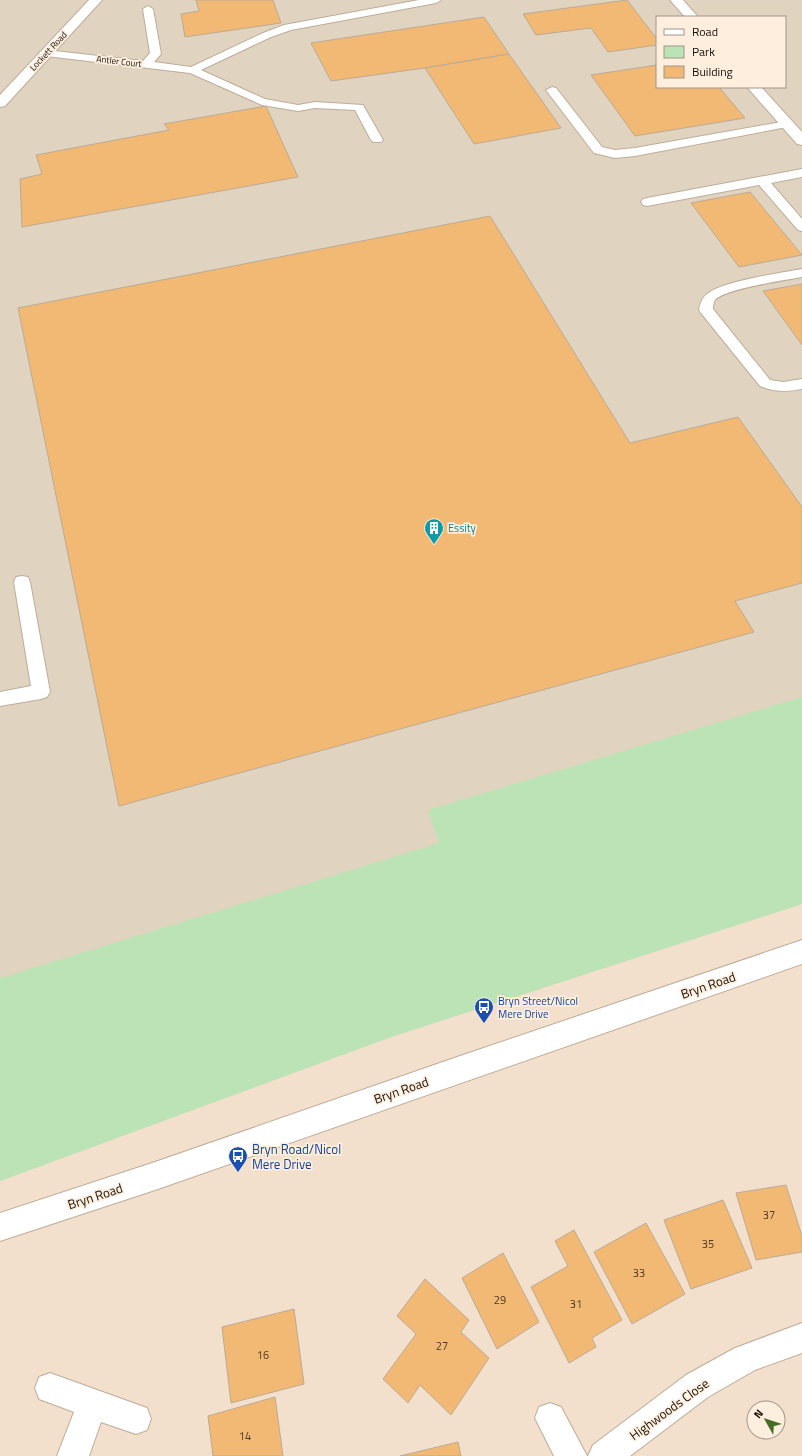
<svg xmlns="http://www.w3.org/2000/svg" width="802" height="1456" font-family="'Titillium Web',sans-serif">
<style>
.industrial{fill:#e0d4c0;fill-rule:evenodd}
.green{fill:#bbe3b5}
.building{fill:#f1b974;stroke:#bbaa96}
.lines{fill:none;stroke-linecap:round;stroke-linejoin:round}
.service-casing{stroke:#beac99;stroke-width:2}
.minor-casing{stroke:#beac99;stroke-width:2}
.secondary-casing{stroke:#beac99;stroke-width:2}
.service{fill:#fff;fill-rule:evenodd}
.minor{fill:#fff;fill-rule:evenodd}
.secondary{fill:#fff;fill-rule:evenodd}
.labels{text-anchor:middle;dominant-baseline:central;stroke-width:3.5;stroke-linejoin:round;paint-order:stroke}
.far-street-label{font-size:9px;fill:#17110a;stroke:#fdeede}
.culture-label{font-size:11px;fill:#0d838f;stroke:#fdeede;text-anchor:start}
.transit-label{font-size:11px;fill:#164399;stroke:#fdeede;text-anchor:start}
.near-number-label{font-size:11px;fill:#4e3b24}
.near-street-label{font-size:13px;fill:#17110a;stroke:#fdeede}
.near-transit-label{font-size:13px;fill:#164399;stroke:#fdeede;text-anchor:start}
</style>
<rect width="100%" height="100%" fill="#f3e0cc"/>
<path class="industrial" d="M 0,0 L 802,0 L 802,904 L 391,1037 L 0,1181 ZM 657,17 L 785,17 L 785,87 L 657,87 Z"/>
<path class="green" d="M 802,697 L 802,904 L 391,1037 L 0,1181 L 0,978 L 439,843 L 428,810 Z"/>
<g class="building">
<path d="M 196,0 L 273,0 L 281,23 L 185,37 L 181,14 L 199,11 Z"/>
<path d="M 627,0 L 657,39 L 657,45 L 608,52 L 591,28 L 536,35 L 523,14 Z"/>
<path d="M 484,17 L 509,54 L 425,68 L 331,81 L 311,43 Z"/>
<path d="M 509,54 L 561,128 L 474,144 L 425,68 Z"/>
<path d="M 657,65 L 657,87 L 719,87 L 745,118 L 635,136 L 591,75 Z"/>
<path d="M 266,106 L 298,177 L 22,227 L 20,179 L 42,174 L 36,155 L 169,130 L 164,124 Z"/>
<path d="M 750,192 L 802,255 L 739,267 L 691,203 Z"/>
<path d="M 490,216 L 630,443 L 738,417 L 802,507 L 802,583 L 735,601 L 754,632 L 119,806 L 18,308 Z"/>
<path d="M 802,284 L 802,345 L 763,291 Z"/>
<path d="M 786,1185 L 802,1236 L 802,1252 L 756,1260 L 736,1193 Z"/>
<path d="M 723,1200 L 752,1268 L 691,1289 L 664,1220 Z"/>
<path d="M 646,1223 L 685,1294 L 632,1324 L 594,1252 Z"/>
<path d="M 574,1230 L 622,1320 L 592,1338 L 596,1347 L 569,1363 L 531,1287 L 568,1266 L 555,1241 Z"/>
<path d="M 503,1253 L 539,1322 L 497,1349 L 462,1278 Z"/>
<path d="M 425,1279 L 469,1320 L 461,1332 L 489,1358 L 451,1415 L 420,1385 L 408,1403 L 383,1379 L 416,1334 L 397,1316 Z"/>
<path d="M 294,1309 L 304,1384 L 231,1403 L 222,1327 Z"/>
<path d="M 275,1397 L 283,1456 L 213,1456 L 208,1416 Z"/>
<path d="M 458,1442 L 461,1456 L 400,1456 Z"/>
</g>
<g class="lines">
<defs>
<g id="service">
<path d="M 419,0 L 441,0 L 436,3 L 291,30 L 271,37 L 201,70 L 265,99 L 298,105 L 315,102 L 363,105 L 383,140 L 381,142 L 373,142 L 371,140 L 355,110 L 315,108 L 298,111 L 262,105 L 190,73 L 46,56 L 41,53 L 46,50 L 143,61 L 150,53 L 143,9 L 148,6 L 153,9 L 161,54 L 154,62 L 191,67 L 263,33 L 284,25 Z"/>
<path d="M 552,87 L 556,88 L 602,147 L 615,150 L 635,148 L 787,121 L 791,122 L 793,124 L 791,126 L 787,127 L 635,156 L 615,158 L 594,153 L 546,90 Z"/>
<path d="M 802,169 L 802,177 L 771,183 L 802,219 L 802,231 L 798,230 L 759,185 L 647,206 L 643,205 L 641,202 L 643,199 L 647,198 Z"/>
<path d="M 802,269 L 802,277 C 786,280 724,289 715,300 C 713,303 713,307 713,309 L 770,380 L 783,382 L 802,379 L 802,389 C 787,392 774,392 760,386 L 701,313 L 699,310 C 700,304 702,298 707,294 C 722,281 780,273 802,269 Z"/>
<path d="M 22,576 L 28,577 L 30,582 L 50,692 L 47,697 L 41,699 L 0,706 L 0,692 L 31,686 L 14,582 L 16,577 Z"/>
</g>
<g id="minor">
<path d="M 89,0 L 102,0 L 5,106 L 0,107 L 0,95 Z"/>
<path d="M 670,0 L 683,0 L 698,17 L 685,17 Z"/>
<path d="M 747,87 L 761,87 L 802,132 L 802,145 L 797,144 Z"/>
<path d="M 802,1323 L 802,1353 L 755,1370 L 708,1397 L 630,1456 L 588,1456 L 593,1445 L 686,1375 L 735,1348 Z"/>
<path d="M 50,1373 L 147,1408 L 151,1419 L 147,1430 L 136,1434 L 101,1422 L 89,1456 L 57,1456 L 74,1412 L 39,1399 L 35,1388 L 39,1377 Z"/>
<path d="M 550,1403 L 561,1407 L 587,1456 L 554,1456 L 535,1418 L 539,1407 Z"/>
</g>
<path id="secondary" d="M 802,940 L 802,964 L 155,1190 L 0,1241 L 0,1213 L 155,1162 L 460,1056 Z"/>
</defs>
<use href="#service" class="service-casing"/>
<use href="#minor" class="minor-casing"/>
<use href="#secondary" class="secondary-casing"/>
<use href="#service" class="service"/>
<use href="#minor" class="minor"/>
<use href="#secondary" class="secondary"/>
</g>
<defs>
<symbol id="building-pin" viewBox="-11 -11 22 30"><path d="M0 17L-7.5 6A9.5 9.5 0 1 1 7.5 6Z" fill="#0f9aa8" stroke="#fdeede"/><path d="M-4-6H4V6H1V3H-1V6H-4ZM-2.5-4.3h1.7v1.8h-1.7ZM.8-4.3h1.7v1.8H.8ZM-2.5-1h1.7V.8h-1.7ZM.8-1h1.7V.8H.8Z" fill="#fff"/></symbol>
<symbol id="bus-pin" viewBox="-11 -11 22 30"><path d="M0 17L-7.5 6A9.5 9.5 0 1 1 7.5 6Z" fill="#1a4fb4" stroke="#fdeede"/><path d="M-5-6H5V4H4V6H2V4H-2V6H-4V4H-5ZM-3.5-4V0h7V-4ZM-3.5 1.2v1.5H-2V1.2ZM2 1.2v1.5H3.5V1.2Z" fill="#fff"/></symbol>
</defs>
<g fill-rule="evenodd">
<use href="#building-pin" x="423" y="517" width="22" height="30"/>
<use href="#bus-pin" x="473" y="996" width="22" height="30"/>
<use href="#bus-pin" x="227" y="1145" width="22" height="30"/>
</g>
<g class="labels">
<g class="far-street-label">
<text transform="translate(48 51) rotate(-47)">Lockett Road</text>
<text transform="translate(119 61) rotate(7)">Antler Court</text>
</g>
<g class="culture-label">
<text x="448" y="528">Essity</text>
</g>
<g class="transit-label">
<text x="498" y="1001">Bryn Street/Nicol<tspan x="498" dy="13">Mere Drive</tspan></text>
</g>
<g class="near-number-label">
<text x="769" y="1215">37</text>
<text x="708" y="1244">35</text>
<text x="639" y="1273">33</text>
<text x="500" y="1300">29</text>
<text x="576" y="1304">31</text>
<text x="442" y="1346">27</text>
<text x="263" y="1355">16</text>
<text x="245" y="1436">14</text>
</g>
<g class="near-street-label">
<text transform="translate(708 985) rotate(-19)">Bryn Road</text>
<text transform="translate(401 1090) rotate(-19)">Bryn Road</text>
<text transform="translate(95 1196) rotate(-18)">Bryn Road</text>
<text transform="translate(669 1409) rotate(-36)">Highwoods Close</text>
</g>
<g class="near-transit-label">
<text x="252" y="1149">Bryn Road/Nicol<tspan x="252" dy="15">Mere Drive</tspan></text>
</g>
</g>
<rect x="656" y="16" width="130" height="72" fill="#fdeede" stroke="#a19689"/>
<rect x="664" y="29" width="20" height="6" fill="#ffffff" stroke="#a19689"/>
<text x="692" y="36" font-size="12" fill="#17110a">Road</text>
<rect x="664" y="46" width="20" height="12" fill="#bbe3b5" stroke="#a19689"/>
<text x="692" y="56" font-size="12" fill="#17110a">Park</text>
<rect x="664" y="66" width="20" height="12" fill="#f1b974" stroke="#a19689"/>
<text x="692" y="76" font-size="12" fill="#17110a">Building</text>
<g transform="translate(766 1420) rotate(309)"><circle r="19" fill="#fdeede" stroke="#a19689"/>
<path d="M0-3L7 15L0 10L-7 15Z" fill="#466c26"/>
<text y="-6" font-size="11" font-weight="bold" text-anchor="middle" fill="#17110a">N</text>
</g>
</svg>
